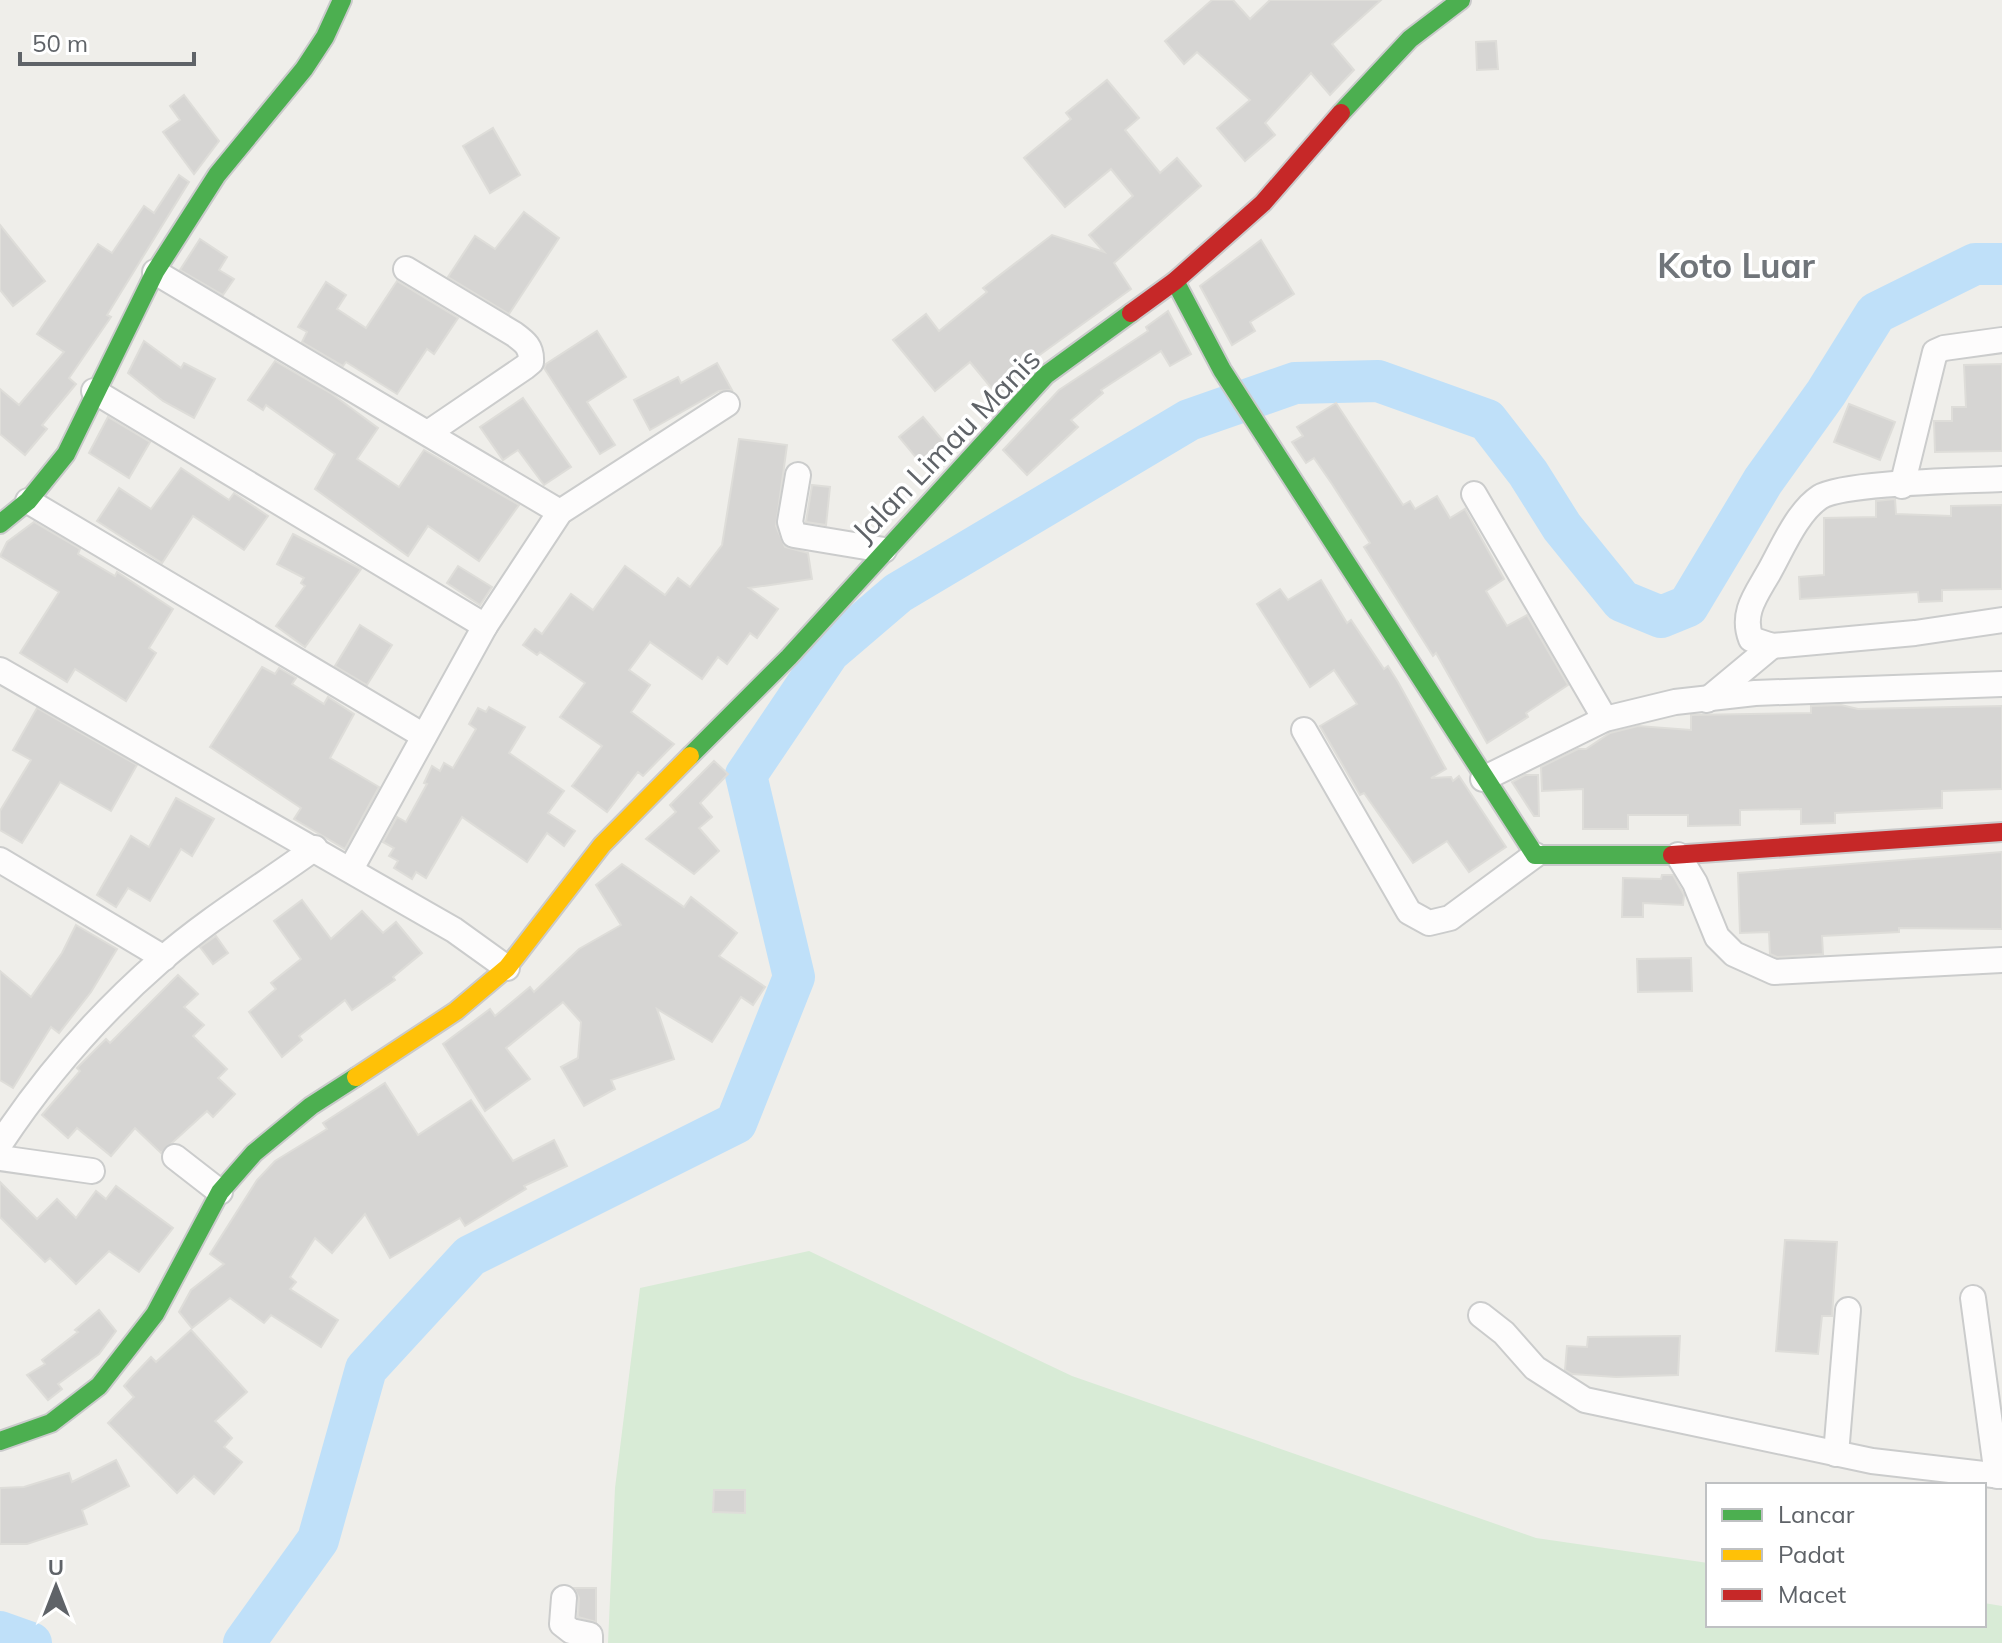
<svg xmlns="http://www.w3.org/2000/svg" width="2002" height="1643" font-family="Mulish,sans-serif">
<style>
.green{fill:#d8ebd6}
.lines{fill:none;stroke-linecap:round;stroke-linejoin:round}
.river{stroke:#bfe0f9;stroke-width:42}
.building{fill:#d6d5d3;stroke:#deddd9;stroke-width:2}
.street-casing{stroke:#cbcccc;stroke-width:28}
.fast-casing{stroke:#cacacb;stroke-width:22}
.slow-casing{stroke:#cacacb;stroke-width:22}
.jam-casing{stroke:#cacacb;stroke-width:22}
.street{stroke:#fdfcfc;stroke-width:24}
.fast{stroke:#4caf50;stroke-width:18}
.slow{stroke:#ffc107;stroke-width:18}
.jam{stroke:#c62828;stroke-width:18}
.labels{text-anchor:middle;dominant-baseline:central;stroke-width:7;stroke-linejoin:round;paint-order:stroke}
.street-label{font-size:30px;fill:#5f6368;stroke:#fff}
.quarter-label{font-size:34px;font-weight:bold;fill:#70757a;stroke:#fff}
</style>
<rect width="100%" height="100%" fill="#efeeea"/>
<path class="green" d="M 809,1251 L 1072,1376 L 1536,1538 L 1708,1563 L 1708,1625 L 1984,1625 L 1984,1603 L 2002,1606 L 2002,1643 L 608,1643 L 615,1488 L 640,1288 Z"/>
<g class="lines">
<g class="river">
<path d="M 0,1632 L 31,1643"/>
<path d="M 244,1643 L 318,1540 L 366,1369 L 470,1256 L 736,1123 L 794,977 L 746,775 L 829,652 L 898,593 L 1189,420 L 1295,383 L 1378,381 L 1487,420 L 1528,473 L 1562,527 L 1622,601 L 1661,617 L 1688,606 L 1763,481 L 1826,393 L 1876,313 L 1975,264 L 2002,264"/>
</g>
</g>
<g class="building">
<path d="M 1212,0 L 1233,0 L 1250,19 L 1270,0 L 1381,0 L 1332,44 L 1354,70 L 1330,95 L 1311,73 L 1265,123 L 1275,135 L 1245,161 L 1217,128 L 1250,100 L 1197,52 L 1184,64 L 1165,41 Z"/>
<path d="M 1496,41 L 1498,69 L 1477,70 L 1476,42 Z"/>
<path d="M 1107,80 L 1139,118 L 1125,130 L 1160,173 L 1177,158 L 1201,186 L 1114,263 L 1131,289 L 1034,359 L 998,396 L 970,362 L 935,391 L 893,340 L 926,314 L 939,331 L 987,292 L 983,288 L 1052,235 L 1104,252 L 1089,235 L 1133,196 L 1111,169 L 1065,207 L 1024,158 L 1071,119 L 1066,113 Z"/>
<path d="M 184,95 L 219,141 L 194,174 L 163,132 L 180,120 L 170,106 Z"/>
<path d="M 493,128 L 520,175 L 490,193 L 463,146 Z"/>
<path d="M 179,175 L 189,182 L 107,315 L 111,317 L 69,378 L 76,384 L 42,425 L 47,429 L 25,455 L 0,434 L 0,389 L 19,405 L 64,352 L 37,334 L 98,244 L 112,253 L 144,206 L 154,213 Z"/>
<path d="M 524,212 L 559,238 L 509,314 L 448,277 L 475,236 L 495,249 Z"/>
<path d="M 0,225 L 45,281 L 13,306 L 0,290 Z"/>
<path d="M 200,239 L 227,257 L 219,270 L 234,279 L 223,295 L 180,270 Z"/>
<path d="M 1261,240 L 1294,294 L 1250,322 L 1255,331 L 1232,345 L 1200,286 Z"/>
<path d="M 397,281 L 458,318 L 434,354 L 427,349 L 397,394 L 346,362 L 343,366 L 302,342 L 307,332 L 298,327 L 326,282 L 346,295 L 337,309 L 366,328 Z"/>
<path d="M 1168,311 L 1191,354 L 1170,366 L 1161,351 L 1101,390 L 1103,393 L 1071,420 L 1078,427 L 1027,475 L 1003,450 L 1059,390 L 1148,331 L 1146,327 Z"/>
<path d="M 597,331 L 626,377 L 587,402 L 615,445 L 600,454 L 544,368 L 546,364 Z"/>
<path d="M 144,341 L 181,368 L 184,363 L 215,379 L 194,418 L 163,401 L 128,373 Z"/>
<path d="M 275,361 L 332,394 L 378,428 L 357,459 L 399,487 L 424,450 L 519,505 L 479,561 L 428,526 L 408,556 L 315,489 L 335,454 L 266,405 L 263,410 L 248,400 Z"/>
<path d="M 717,363 L 732,390 L 719,391 L 650,430 L 634,400 L 678,377 L 681,383 Z"/>
<path d="M 2002,364 L 2002,451 L 1935,452 L 1934,421 L 1952,421 L 1952,407 L 1966,407 L 1964,365 Z"/>
<path d="M 523,398 L 571,467 L 544,485 L 518,450 L 503,460 L 480,427 Z"/>
<path d="M 1336,403 L 1403,505 L 1410,501 L 1415,509 L 1437,496 L 1450,518 L 1465,509 L 1504,579 L 1486,591 L 1507,626 L 1527,615 L 1568,685 L 1526,713 L 1528,717 L 1487,743 L 1436,653 L 1433,656 L 1364,547 L 1370,543 L 1332,484 L 1314,458 L 1306,463 L 1292,442 L 1303,436 L 1297,427 Z"/>
<path d="M 1849,404 L 1895,422 L 1880,460 L 1834,442 Z"/>
<path d="M 108,417 L 150,442 L 129,478 L 89,453 Z"/>
<path d="M 923,417 L 950,449 L 928,472 L 899,437 Z"/>
<path d="M 739,439 L 787,445 L 776,526 L 785,547 L 808,553 L 812,579 L 749,588 L 778,609 L 757,638 L 750,633 L 727,664 L 718,657 L 702,679 L 650,642 L 629,670 L 650,685 L 631,712 L 674,744 L 643,776 L 638,772 L 607,812 L 572,786 L 602,746 L 560,717 L 585,683 L 540,652 L 537,655 L 523,645 L 535,629 L 542,634 L 571,594 L 593,610 L 625,566 L 665,595 L 678,578 L 690,587 L 722,545 Z"/>
<path d="M 181,468 L 229,500 L 234,493 L 268,516 L 244,550 L 193,516 L 162,563 L 97,521 L 119,488 L 151,509 Z"/>
<path d="M 812,485 L 830,487 L 826,525 L 806,522 Z"/>
<path d="M 1895,499 L 1896,514 L 1951,516 L 1951,506 L 2002,505 L 2002,589 L 1942,590 L 1942,601 L 1919,602 L 1918,592 L 1800,599 L 1799,577 L 1824,575 L 1824,518 L 1876,517 L 1876,501 Z"/>
<path d="M 34,522 L 80,549 L 78,554 L 115,576 L 117,572 L 173,609 L 149,648 L 156,653 L 126,701 L 75,669 L 67,682 L 20,653 L 59,592 L 0,556 L 7,542 Z"/>
<path d="M 293,534 L 361,569 L 305,647 L 276,626 L 305,586 L 301,583 L 304,578 L 277,564 Z"/>
<path d="M 458,566 L 492,587 L 480,605 L 447,583 Z"/>
<path d="M 1321,580 L 1347,623 L 1351,620 L 1384,669 L 1388,666 L 1398,682 L 1446,769 L 1431,778 L 1451,777 L 1453,781 L 1459,776 L 1506,847 L 1469,872 L 1447,841 L 1413,863 L 1364,793 L 1360,795 L 1320,726 L 1357,704 L 1334,670 L 1310,687 L 1257,604 L 1280,589 L 1288,600 Z"/>
<path d="M 360,625 L 392,645 L 367,685 L 335,666 Z"/>
<path d="M 262,667 L 275,674 L 279,668 L 296,678 L 292,684 L 324,704 L 328,697 L 354,714 L 330,758 L 379,787 L 345,849 L 294,819 L 301,808 L 210,747 Z"/>
<path d="M 1841,705 L 1858,709 L 2002,706 L 2002,789 L 1942,791 L 1942,808 L 1835,813 L 1835,823 L 1801,824 L 1801,809 L 1740,810 L 1740,825 L 1688,826 L 1688,815 L 1628,815 L 1628,829 L 1583,829 L 1583,789 L 1542,791 L 1541,767 L 1578,749 L 1586,749 L 1610,733 L 1638,726 L 1691,730 L 1691,715 L 1811,713 L 1811,706 Z"/>
<path d="M 489,707 L 525,727 L 509,753 L 564,791 L 548,813 L 575,831 L 564,846 L 547,833 L 527,862 L 462,817 L 426,878 L 416,872 L 412,879 L 394,868 L 398,861 L 389,856 L 394,848 L 383,842 L 397,817 L 406,822 L 427,784 L 424,783 L 432,766 L 440,771 L 444,763 L 453,768 L 476,729 L 469,724 L 478,708 L 486,712 Z"/>
<path d="M 37,708 L 137,765 L 111,811 L 60,782 L 22,843 L 0,830 L 0,811 L 31,760 L 13,750 Z"/>
<path d="M 714,761 L 728,774 L 700,803 L 712,817 L 699,828 L 719,851 L 694,874 L 646,839 L 676,812 L 670,805 Z"/>
<path d="M 1525,775 L 1538,775 L 1539,816 L 1534,816 L 1512,782 Z"/>
<path d="M 176,798 L 214,819 L 192,856 L 181,849 L 150,901 L 128,888 L 116,907 L 97,895 L 131,836 L 149,847 Z"/>
<path d="M 2002,852 L 2002,929 L 1899,928 L 1899,932 L 1822,936 L 1823,954 L 1777,957 L 1770,954 L 1769,932 L 1740,933 L 1738,873 Z"/>
<path d="M 622,864 L 684,907 L 691,897 L 737,933 L 719,956 L 765,987 L 753,1005 L 741,997 L 712,1042 L 657,1009 L 674,1059 L 611,1080 L 615,1089 L 584,1106 L 561,1067 L 578,1058 L 581,1022 L 563,1002 L 506,1048 L 530,1079 L 485,1111 L 443,1044 L 490,1009 L 495,1016 L 530,987 L 534,992 L 579,949 L 621,925 L 596,885 Z"/>
<path d="M 1662,875 L 1673,875 L 1684,895 L 1683,905 L 1643,903 L 1643,917 L 1622,917 L 1623,878 L 1661,879 Z"/>
<path d="M 302,900 L 331,939 L 362,911 L 383,933 L 396,922 L 422,953 L 393,977 L 395,980 L 352,1010 L 345,1000 L 299,1036 L 302,1040 L 282,1057 L 249,1012 L 276,989 L 271,983 L 301,959 L 274,921 Z"/>
<path d="M 76,925 L 117,949 L 91,992 L 59,1033 L 51,1027 L 13,1088 L 0,1080 L 0,971 L 31,997 L 62,953 Z"/>
<path d="M 216,936 L 228,953 L 213,964 L 200,947 Z"/>
<path d="M 1691,958 L 1692,991 L 1638,992 L 1637,959 Z"/>
<path d="M 178,975 L 198,994 L 184,1007 L 204,1025 L 193,1036 L 227,1069 L 218,1078 L 235,1094 L 213,1117 L 207,1111 L 161,1153 L 135,1128 L 111,1156 L 77,1128 L 68,1138 L 42,1115 L 80,1071 L 77,1068 L 106,1039 L 110,1043 Z"/>
<path d="M 385,1083 L 418,1135 L 471,1100 L 513,1161 L 554,1140 L 567,1166 L 524,1186 L 526,1189 L 465,1226 L 460,1218 L 390,1258 L 365,1214 L 332,1253 L 315,1238 L 290,1277 L 296,1282 L 290,1289 L 338,1320 L 321,1347 L 271,1315 L 264,1323 L 230,1298 L 192,1328 L 179,1312 L 191,1290 L 224,1264 L 210,1254 L 257,1180 L 275,1161 L 327,1129 L 323,1123 Z"/>
<path d="M 0,1182 L 37,1219 L 57,1199 L 76,1218 L 96,1191 L 106,1199 L 116,1186 L 173,1228 L 139,1272 L 109,1251 L 76,1284 L 50,1258 L 45,1262 L 0,1217 Z"/>
<path d="M 1785,1240 L 1837,1242 L 1832,1316 L 1822,1316 L 1818,1354 L 1776,1351 Z"/>
<path d="M 99,1310 L 116,1331 L 99,1354 L 58,1384 L 62,1389 L 48,1400 L 27,1375 L 45,1364 L 42,1360 L 78,1332 L 75,1330 Z"/>
<path d="M 191,1330 L 247,1392 L 215,1421 L 232,1438 L 224,1447 L 242,1462 L 214,1494 L 194,1476 L 177,1493 L 108,1423 L 134,1397 L 124,1386 L 130,1379 L 151,1357 L 156,1362 Z"/>
<path d="M 1680,1336 L 1678,1375 L 1616,1377 L 1572,1374 L 1565,1370 L 1567,1346 L 1587,1347 L 1588,1337 Z"/>
<path d="M 116,1460 L 129,1486 L 82,1510 L 87,1524 L 27,1544 L 0,1544 L 0,1488 L 24,1487 L 69,1473 L 72,1482 Z"/>
<path d="M 714,1490 L 745,1490 L 745,1513 L 713,1512 Z"/>
<path d="M 574,1588 L 596,1588 L 596,1622 L 578,1617 L 579,1598 Z"/>
</g>
<g class="lines">
<defs>
<g id="street">
<path d="M 406,269 L 514,334 C 525,342 532,347 531,362 L 525,367 L 428,433"/>
<path d="M 155,272 L 560,512"/>
<path d="M 94,391 L 485,626"/>
<path d="M 798,475 L 790,522 L 794,535 L 884,550"/>
<path d="M 2002,479 C 1966,481 1845,482 1820,497 C 1797,512 1782,549 1769,572 C 1756,595 1741,613 1751,639 L 1772,646 L 1915,633 L 2002,620"/>
<path d="M 1902,486 L 1935,352 L 1944,348 L 2002,340"/>
<path d="M 1474,494 L 1605,719"/>
<path d="M 28,501 L 424,736"/>
<path d="M 0,670 L 454,930 L 507,968"/>
<path d="M 1707,700 L 1772,646"/>
<path d="M 1304,730 L 1409,912 L 1429,923 L 1450,918 L 1535,855"/>
<path d="M 1483,779 L 1605,719 L 1675,702 L 1755,693 L 2002,684"/>
<path d="M 1678,855 L 1695,883 L 1717,937 L 1734,954 L 1774,972 L 2002,960"/>
<path d="M 0,860 L 164,958"/>
<path d="M 351,869 L 485,626 L 560,512 L 727,404"/>
<path d="M 0,1144 C 45,1076 100,1013 161,960 C 208,919 264,885 315,848"/>
<path d="M 175,1157 L 220,1192"/>
<path d="M 0,1158 L 92,1171"/>
<path d="M 1973,1298 L 1997,1476"/>
<path d="M 1481,1315 L 1504,1333 L 1535,1368 L 1585,1400 L 1872,1461 L 2002,1476"/>
<path d="M 1836,1454 L 1848,1310"/>
<path d="M 564,1598 L 562,1624 L 571,1631 L 590,1635 L 590,1643"/>
</g>
<g id="fast">
<path d="M 1341,113 L 1410,39 L 1461,0"/>
<path d="M 1175,281 L 1222,370 L 1535,855 L 1672,855"/>
<path d="M 0,524 L 28,501 L 66,454 L 155,272 L 217,175 L 304,69 L 325,37 L 342,0"/>
<path d="M 690,756 L 789,657 L 1046,375 L 1131,313"/>
<path d="M 0,1441 L 51,1423 L 99,1386 L 155,1314 L 220,1192 L 254,1153 L 311,1106 L 356,1077"/>
</g>
<path id="slow" d="M 356,1077 L 456,1011 L 507,968 L 602,845 L 690,756"/>
<g id="jam">
<path d="M 1131,313 L 1175,281 L 1263,203 L 1341,113"/>
<path d="M 1672,855 L 2002,832"/>
</g>
</defs>
<use href="#street" class="street-casing"/>
<use href="#fast" class="fast-casing"/>
<use href="#slow" class="slow-casing"/>
<use href="#jam" class="jam-casing"/>
<use href="#street" class="street"/>
<use href="#fast" class="fast"/>
<use href="#slow" class="slow"/>
<use href="#jam" class="jam"/>
</g>
<g class="labels">
<g class="street-label">
<text transform="translate(946 445) rotate(-46)">Jalan Limau Manis</text>
</g>
<g class="quarter-label">
<text x="1736" y="265">Koto Luar</text>
</g>
</g>
<rect x="1706" y="1483" width="280" height="144" fill="#ffffff" stroke="#bfc1c3" stroke-width="2"/>
<rect x="1722" y="1509" width="40" height="12" fill="#4caf50" stroke="#bfc1c3" stroke-width="2"/>
<text x="1778" y="1523" font-size="24" fill="#5f6368">Lancar</text>
<rect x="1722" y="1549" width="40" height="12" fill="#ffc107" stroke="#bfc1c3" stroke-width="2"/>
<text x="1778" y="1563" font-size="24" fill="#5f6368">Padat</text>
<rect x="1722" y="1589" width="40" height="12" fill="#c62828" stroke="#bfc1c3" stroke-width="2"/>
<text x="1778" y="1603" font-size="24" fill="#5f6368">Macet</text>
<g transform="translate(56 1587)" stroke="#ffffff" stroke-width="6" paint-order="stroke">
<path d="M0-6L14 30L0 20L-14 30Z" fill="#5f6368"/>
<text y="-12" font-size="22" font-weight="bold" text-anchor="middle" fill="#5f6368">U</text>
</g>
<path d="M20 52v12h174v-12" fill="none" stroke="#5f6368" stroke-width="4"/>
<text x="32" y="52" font-size="24" fill="#5f6368" stroke="#ffffff" stroke-width="6" paint-order="stroke">50 m</text>
</svg>
